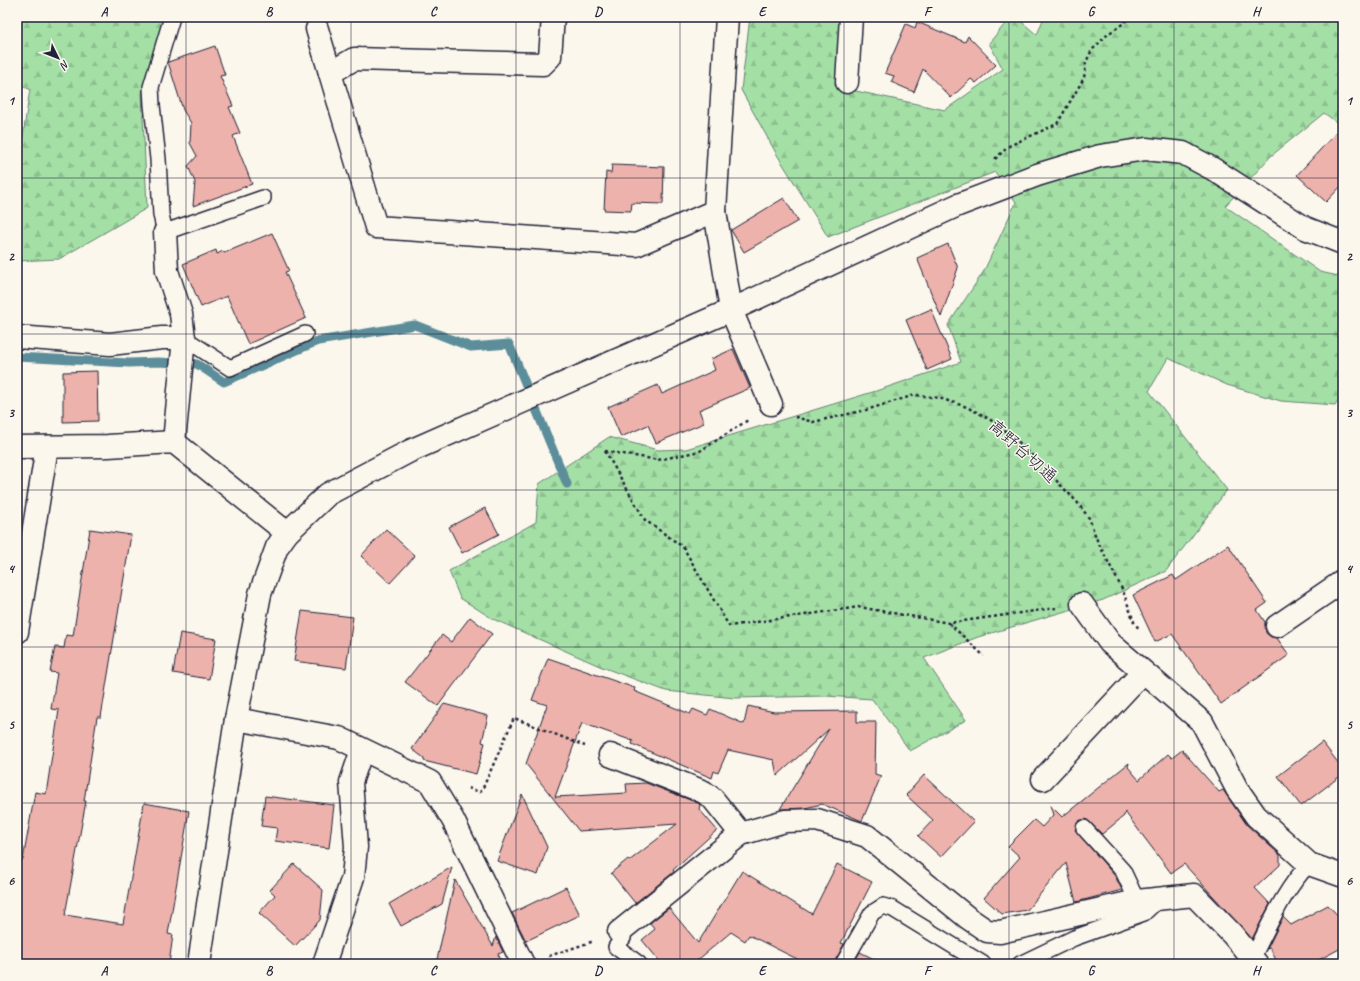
<svg xmlns="http://www.w3.org/2000/svg" width="1360" height="981" font-family="Caveat,'Klee One',sans-serif">
<style>
.forest{fill:url(#forest-firs);stroke:#638170}
.lines{fill:none;stroke-linecap:round;stroke-linejoin:round}
.stream{stroke:#5c8d9a;stroke-width:9}
.building{fill:#edb2ab;stroke:#22223b}
.lane-casing{stroke:#22223b;stroke-width:18}
.street-casing{stroke:#22223b;stroke-width:25}
.secondary-casing{stroke:#22223b;stroke-width:25}
.path{stroke:#22223b;stroke-width:2.5;stroke-dasharray:3 3;stroke-linecap:butt}
.lane{stroke:#fbf7ec;stroke-width:15}
.street{stroke:#fbf7ec;stroke-width:22}
.secondary{stroke:#fbf7ec;stroke-width:22}
.grid{fill:none;stroke:#22223b;stroke-width:1;stroke-opacity:0.55}
.labels{text-anchor:middle;dominant-baseline:central;stroke-width:3;stroke-linejoin:round;paint-order:stroke}
.street-label{font-size:17px;fill:#22223b;stroke:#fbf7ec}
.neatline{fill:none;stroke:#22223b;stroke-width:1.5}
.grid-label{font-size:13px;text-anchor:middle;font-weight:bold;fill:#22223b}
</style>
<defs>
<pattern id="forest-firs" width="22" height="20" patternUnits="userSpaceOnUse"><rect width="22" height="20" fill="#a4e0a6"/><path d="M5 1l3.5 6h-7zM16 11l3.5 6h-7z" fill="#8dc090"/></pattern>
</defs>
<rect width="100%" height="100%" fill="#fbf7ec"/>
<filter id="ink" filterUnits="userSpaceOnUse"><feTurbulence type="fractalNoise" baseFrequency=".025" numOctaves="2"/><feDisplacementMap in="SourceGraphic" scale="8" xChannelSelector="R" yChannelSelector="G"/><feConvolveMatrix kernelMatrix="1 2 1 2 8 2 1 2 1" color-interpolation-filters="sRGB"/></filter>
<g filter="url(#ink)">
<g class="forest">
<path d="M 17,17 L 165,17 L 142,93 L 147,208 L 59,259 L 17,261 L 17,176 L 30,89 L 17,85 Z"/>
<path d="M 750,17 L 839,17 L 837,87 L 945,110 L 1003,69 L 989,43 L 1011,17 L 1016,17 L 1037,35 L 1044,17 L 1343,17 L 1343,127 L 1324,113 L 1271,156 L 1225,206 L 1320,272 L 1343,277 L 1343,392 L 1335,405 L 1281,401 L 1227,385 L 1168,358 L 1149,391 L 1227,490 L 1166,571 L 1103,600 L 978,637 L 924,658 L 966,720 L 910,751 L 872,699 L 826,696 L 735,698 L 666,691 L 602,667 L 493,619 L 460,598 L 449,571 L 536,522 L 539,484 L 609,437 L 658,450 L 686,449 L 876,391 L 961,362 L 948,325 L 984,271 L 1016,202 L 995,172 L 828,237 L 776,153 L 741,90 Z"/>
</g>
<g class="lines">
<path class="stream" d="M 17,357 L 129,363 L 158,362 L 197,364 L 224,382 L 318,341 L 415,325 L 471,347 L 509,344 L 567,484"/>
</g>
<g class="building">
<path d="M 917,22 L 965,42 L 968,36 L 996,65 L 976,83 L 971,79 L 951,98 L 923,69 L 914,92 L 891,82 L 894,76 L 885,73 L 906,24 L 915,28 Z"/>
<path d="M 215,46 L 225,75 L 220,76 L 233,106 L 229,107 L 240,133 L 233,136 L 252,184 L 193,206 L 195,182 L 188,166 L 197,156 L 190,143 L 191,123 L 183,110 L 168,62 Z"/>
<path d="M 1343,125 L 1343,184 L 1326,202 L 1297,175 Z"/>
<path d="M 612,165 L 664,167 L 663,204 L 632,203 L 631,211 L 604,210 L 606,172 L 611,173 Z"/>
<path d="M 784,198 L 798,221 L 744,252 L 731,230 Z"/>
<path d="M 272,233 L 289,271 L 285,272 L 306,318 L 248,344 L 227,296 L 201,307 L 183,264 L 216,250 L 217,254 L 223,251 L 224,253 Z"/>
<path d="M 948,244 L 958,268 L 941,317 L 917,258 Z"/>
<path d="M 931,309 L 952,359 L 927,370 L 906,320 Z"/>
<path d="M 733,349 L 750,388 L 699,410 L 704,423 L 656,443 L 648,425 L 621,437 L 608,407 L 658,385 L 662,394 L 715,370 L 711,359 Z"/>
<path d="M 97,371 L 98,421 L 63,422 L 63,372 Z"/>
<path d="M 485,508 L 499,534 L 462,553 L 449,527 Z"/>
<path d="M 90,529 L 131,535 L 101,717 L 97,717 L 84,801 L 86,801 L 65,915 L 123,924 L 144,803 L 189,811 L 168,934 L 173,935 L 169,964 L 29,964 L 17,962 L 17,859 L 23,860 L 35,792 L 46,794 L 59,710 L 51,709 L 57,673 L 50,672 L 55,647 L 64,648 L 66,635 L 73,636 Z"/>
<path d="M 386,529 L 415,556 L 390,583 L 361,556 Z"/>
<path d="M 1228,545 L 1267,603 L 1257,610 L 1265,622 L 1266,633 L 1271,637 L 1277,638 L 1289,655 L 1221,704 L 1172,634 L 1155,642 L 1133,595 L 1173,575 L 1176,580 Z"/>
<path d="M 302,611 L 353,617 L 346,668 L 294,661 Z"/>
<path d="M 470,617 L 492,634 L 438,706 L 405,682 L 442,635 L 451,642 Z"/>
<path d="M 180,633 L 216,639 L 209,679 L 173,673 Z"/>
<path d="M 548,658 L 635,688 L 634,691 L 690,714 L 693,709 L 707,715 L 710,709 L 744,724 L 748,706 L 774,712 L 857,711 L 857,722 L 876,722 L 875,774 L 881,776 L 862,821 L 822,804 L 805,808 L 780,809 L 829,729 L 777,776 L 774,760 L 728,750 L 718,773 L 714,771 L 712,778 L 632,744 L 633,741 L 582,723 L 555,797 L 627,793 L 626,784 L 646,783 L 698,803 L 700,805 L 699,809 L 717,830 L 673,870 L 674,872 L 635,903 L 611,873 L 628,859 L 629,861 L 677,824 L 579,831 L 526,764 L 547,705 L 532,700 Z"/>
<path d="M 444,704 L 488,716 L 482,742 L 485,743 L 476,774 L 424,761 L 424,758 L 412,749 Z"/>
<path d="M 1322,742 L 1343,769 L 1343,774 L 1301,806 L 1278,776 Z"/>
<path d="M 1182,750 L 1219,792 L 1223,790 L 1247,825 L 1280,855 L 1280,865 L 1255,888 L 1270,904 L 1252,939 L 1184,864 L 1171,873 L 1125,812 L 1124,816 L 1102,834 L 1086,819 L 1078,822 L 1075,830 L 1115,876 L 1122,890 L 1076,902 L 1066,863 L 1027,910 L 1002,914 L 984,898 L 1020,857 L 1008,846 L 1034,820 L 1042,827 L 1053,815 L 1050,805 L 1062,817 L 1129,763 L 1128,767 L 1139,780 L 1168,754 L 1172,758 Z"/>
<path d="M 924,775 L 974,822 L 941,857 L 918,836 L 933,820 L 906,795 Z"/>
<path d="M 522,794 L 547,847 L 538,875 L 497,861 Z"/>
<path d="M 265,796 L 334,805 L 329,848 L 275,841 L 277,828 L 261,826 Z"/>
<path d="M 294,864 L 323,890 L 320,920 L 295,946 L 259,913 L 275,895 L 270,890 Z"/>
<path d="M 837,864 L 872,882 L 841,943 L 844,944 L 834,964 L 807,964 L 749,935 L 745,941 L 731,932 L 693,964 L 662,964 L 642,940 L 655,929 L 650,923 L 669,908 L 698,943 L 742,871 L 812,914 Z"/>
<path d="M 452,867 L 442,904 L 401,926 L 389,904 Z"/>
<path d="M 455,880 L 493,946 L 496,937 L 503,952 L 498,954 L 503,964 L 436,964 Z"/>
<path d="M 566,887 L 580,915 L 526,941 L 512,913 Z"/>
<path d="M 1328,905 L 1343,921 L 1343,947 L 1311,964 L 1278,964 L 1270,948 L 1267,949 L 1283,917 L 1291,925 Z"/>
<path d="M 860,952 L 884,964 L 853,964 Z"/>
</g>
<g class="lines">
<defs>
<g id="lane">
<path d="M 172,17 L 151,87 L 152,105 L 158,159 L 161,215 L 165,232 L 263,198"/>
<path d="M 184,338 L 230,368 L 305,334"/>
<path d="M 1084,828 L 1123,871 L 1137,901"/>
<path d="M 619,932 L 623,938 L 616,947 L 639,964"/>
<path d="M 1246,963 L 1252,959 C 1269,926 1283,891 1309,864"/>
<path d="M 843,964 L 872,913 L 883,906 L 893,909 L 983,964"/>
<path d="M 1020,964 L 1074,938 L 1144,913 L 1160,898"/>
</g>
<g id="street">
<path d="M 553,17 L 550,57 L 543,64 L 354,59 L 330,73 L 376,227 L 636,245 L 715,211"/>
<path d="M 727,17 L 715,211 L 731,310 L 771,404"/>
<path d="M 317,29 L 330,73"/>
<path d="M 847,82 L 851,17"/>
<path d="M 165,232 L 167,271 L 181,314 L 184,338 L 174,442"/>
<path d="M 17,337 L 110,344 L 162,338 L 184,338"/>
<path d="M 17,447 L 108,446 L 174,442 L 287,533"/>
<path d="M 1082,604 L 1110,643 L 1202,722 L 1237,789 L 1256,816 L 1309,864 L 1343,876"/>
<path d="M 1277,626 L 1343,581"/>
<path d="M 17,632 L 47,447"/>
<path d="M 236,719 L 339,738 L 430,782 L 453,820 L 523,964"/>
<path d="M 610,755 L 704,792 L 713,799 L 741,834"/>
<path d="M 1043,779 L 1143,672"/>
<path d="M 619,932 L 741,834 L 785,821 L 817,820 L 867,836 L 968,918 L 987,931 L 1000,932 L 1137,901 L 1194,895 L 1232,934 L 1257,964"/>
<path d="M 324,964 L 353,877 L 356,847 L 351,782 L 362,750"/>
</g>
<path id="secondary" d="M 199,964 L 236,719 L 260,594 L 277,547 L 287,533 L 328,494 L 410,451 L 731,310 L 958,205 L 1037,175 L 1100,156 L 1146,149 L 1183,153 L 1213,169 L 1305,228 L 1343,243"/>
</defs>
<use href="#lane" class="lane-casing"/>
<use href="#street" class="street-casing"/>
<use href="#secondary" class="secondary-casing"/>
<g class="path">
<path d="M 995,159 L 1009,146 L 1057,124 L 1084,78 L 1086,62 L 1092,50 L 1108,34 L 1124,23 L 1128,17"/>
<path d="M 795,417 L 813,422 L 866,410 L 915,395 L 939,398 L 964,406 L 979,413 L 999,425 L 1022,445 L 1077,502 L 1089,518 L 1097,540 L 1123,591 L 1134,622 L 1139,629"/>
<path d="M 605,451 L 658,460 L 700,451 L 748,420"/>
<path d="M 605,451 L 645,520 L 683,547 L 729,626 L 859,607 L 949,623 L 1056,608"/>
<path d="M 949,623 L 984,656"/>
<path d="M 468,788 L 480,792 L 482,790 L 514,718 L 585,746"/>
<path d="M 549,956 L 594,941"/>
</g>
<use href="#lane" class="lane"/>
<use href="#street" class="street"/>
<use href="#secondary" class="secondary"/>
</g>
</g>
<path class="grid" d="M 186,17 L 186,964M 351,17 L 351,964M 516,17 L 516,964M 680,17 L 680,964M 844,17 L 844,964M 1009,17 L 1009,964M 1174,17 L 1174,964M 17,178 L 1343,178M 17,334 L 1343,334M 17,490 L 1343,490M 17,647 L 1343,647M 17,803 L 1343,803"/>
<g class="labels">
<g class="street-label">
<text transform="translate(1023 451) rotate(42)">高野台切通</text>
</g>
</g>
<rect width="1360" height="981" fill="none" stroke="#fbf7ec" stroke-width="44"/>
<g transform="translate(58 58) rotate(133)" stroke="#fbf7ec" stroke-width="3" paint-order="stroke">
<path d="M0-3L7 15L0 10L-7 15Z" fill="#22223b"/>
<text y="-6" font-size="11" font-weight="bold" text-anchor="middle" fill="#22223b">N</text>
</g>
<rect x="22" y="22" width="1316" height="937" class="neatline"/>
<g class="grid-label">
<text x="104" y="16">A</text>
<text x="269" y="16">B</text>
<text x="433" y="16">C</text>
<text x="598" y="16">D</text>
<text x="762" y="16">E</text>
<text x="927" y="16">F</text>
<text x="1091" y="16">G</text>
<text x="1256" y="16">H</text>
<text x="11" y="105">1</text>
<text x="1349" y="105">1</text>
<text x="11" y="261">2</text>
<text x="1349" y="261">2</text>
<text x="11" y="417">3</text>
<text x="1349" y="417">3</text>
<text x="11" y="573">4</text>
<text x="1349" y="573">4</text>
<text x="11" y="729">5</text>
<text x="1349" y="729">5</text>
<text x="11" y="885">6</text>
<text x="1349" y="885">6</text>
<text x="104" y="975">A</text>
<text x="269" y="975">B</text>
<text x="433" y="975">C</text>
<text x="598" y="975">D</text>
<text x="762" y="975">E</text>
<text x="927" y="975">F</text>
<text x="1091" y="975">G</text>
<text x="1256" y="975">H</text>
</g>
</svg>
